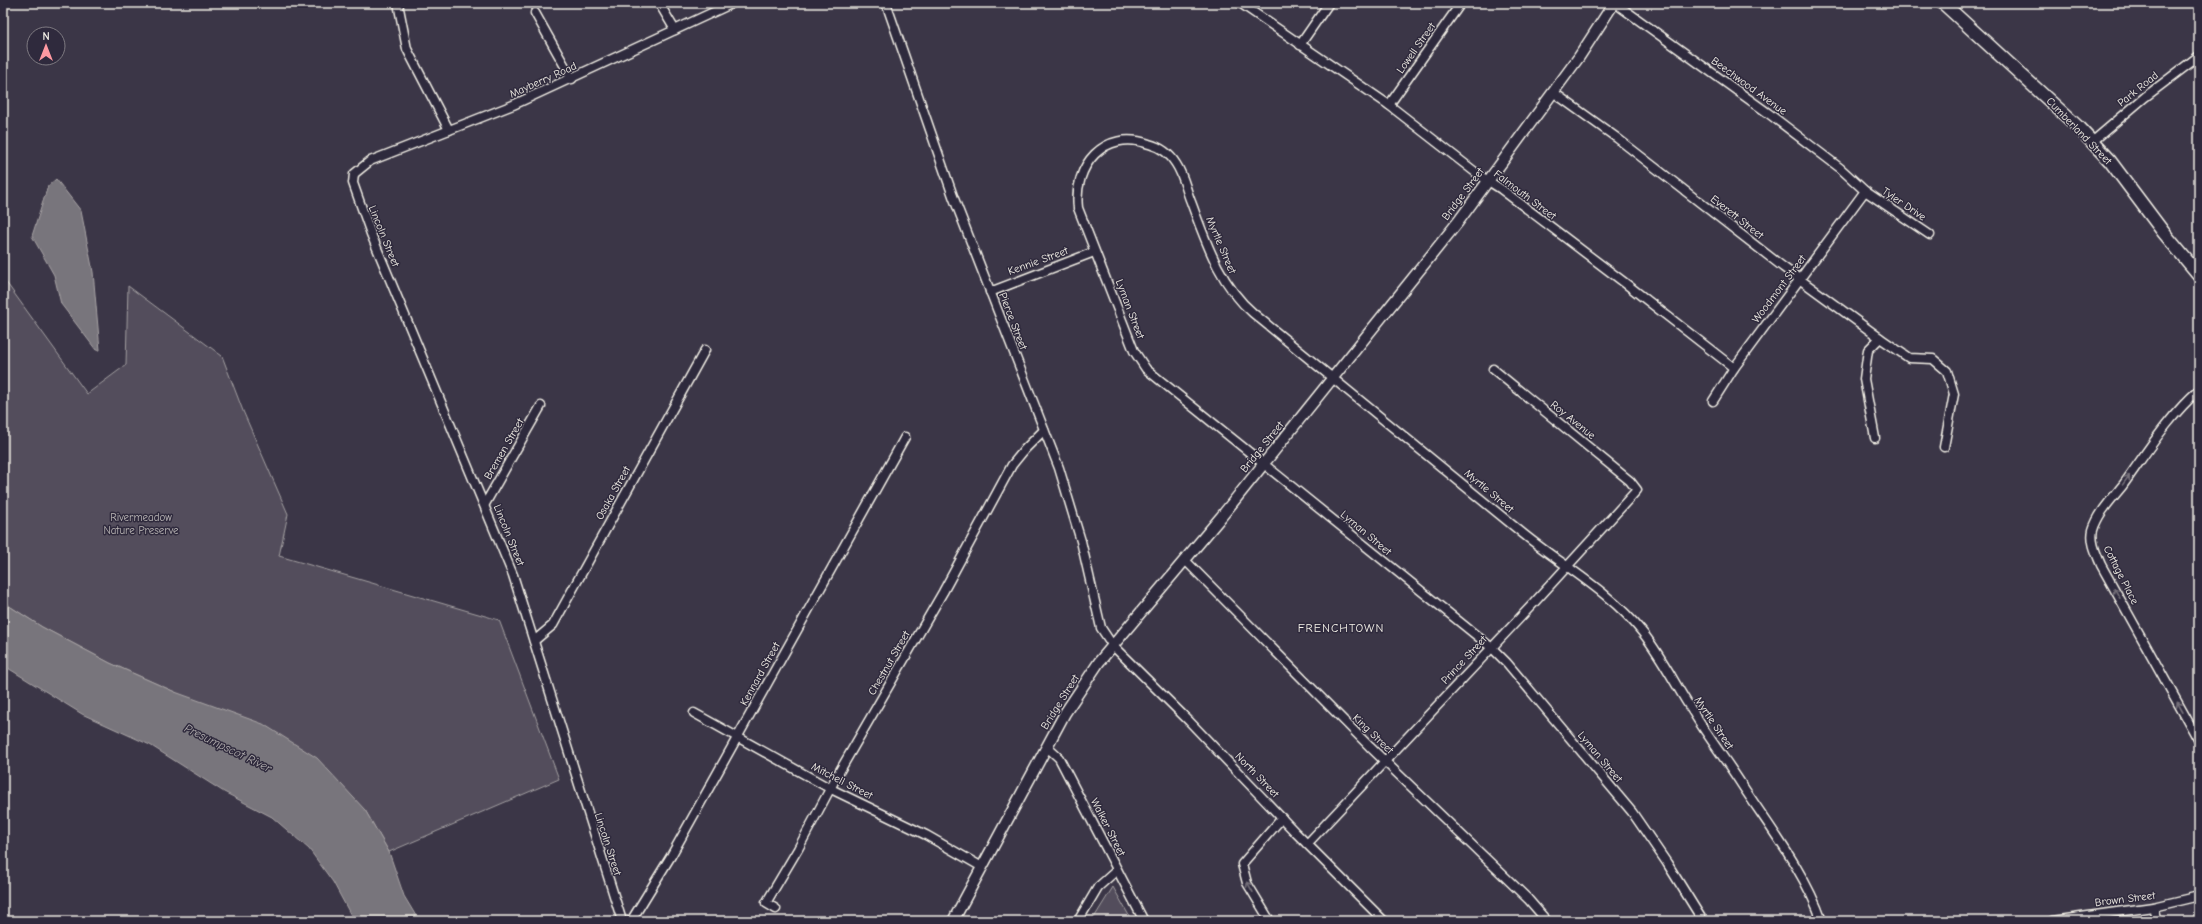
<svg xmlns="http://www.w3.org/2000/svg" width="2202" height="924" font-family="'Comic Neue',sans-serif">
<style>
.green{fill:#534e5c;stroke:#a4a0a2}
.water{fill:#78747b;stroke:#aaa6a7}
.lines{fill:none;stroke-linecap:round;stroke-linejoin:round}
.minor-casing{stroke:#f4f1e8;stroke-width:11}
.tertiary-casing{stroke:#f4f1e8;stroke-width:13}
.secondary-casing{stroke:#f4f1e8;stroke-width:15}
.minor{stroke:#2f2a3d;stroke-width:8}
.tertiary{stroke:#2f2a3d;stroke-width:10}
.secondary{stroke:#2f2a3d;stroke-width:12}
.oneway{stroke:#747079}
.labels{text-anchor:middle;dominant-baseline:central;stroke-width:3;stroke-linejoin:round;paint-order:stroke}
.street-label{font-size:11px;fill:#f4f1e8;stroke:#2f2a3d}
.park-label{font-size:11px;fill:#bcb8b7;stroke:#2f2a3d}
.neighbourhood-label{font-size:12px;letter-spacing:1px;fill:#f4f1e8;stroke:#2f2a3d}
.water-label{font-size:12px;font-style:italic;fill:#b6b2b2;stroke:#2f2a3d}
</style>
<rect width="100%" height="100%" fill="#3b3647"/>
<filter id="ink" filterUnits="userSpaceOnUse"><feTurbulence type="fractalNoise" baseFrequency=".025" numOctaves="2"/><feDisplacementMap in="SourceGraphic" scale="8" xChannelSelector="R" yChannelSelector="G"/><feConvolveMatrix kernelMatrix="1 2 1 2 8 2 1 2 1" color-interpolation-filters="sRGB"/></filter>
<g filter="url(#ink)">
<g class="green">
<path d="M 3,278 L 87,394 L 126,365 L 128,286 L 222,356 L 243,411 L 288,514 L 279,556 L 499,620 L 559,779 L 389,852 L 365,810 L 175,692 L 110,663 L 42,627 L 3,602 Z"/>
<path d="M 1113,887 L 1132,921 L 1092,921 Z"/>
</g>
<g class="water">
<path d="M 56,179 L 81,211 L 93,272 L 100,350 L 96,350 L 61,304 L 54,275 L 32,236 L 48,186 Z"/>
<path d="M 3,602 L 42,627 L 110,663 L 175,692 L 263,724 L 317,758 L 365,810 L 389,852 L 404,896 L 419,921 L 354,921 L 333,882 L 309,849 L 272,817 L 224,792 L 150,745 L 82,714 L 3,665 Z"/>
</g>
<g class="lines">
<defs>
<g id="minor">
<path d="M 398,3 L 407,49 L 449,130"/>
<path d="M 659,3 L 675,30"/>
<path d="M 886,3 L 953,196 L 1059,468 L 1081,541 L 1101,628 L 1113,646 L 1189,721 L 1296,833 L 1384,921"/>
<path d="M 1240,3 L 1389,105 L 1479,175 L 1501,189 L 1625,283 L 1734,368"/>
<path d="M 1615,3 L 1768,113 L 1840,168 L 1865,191 L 1930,235"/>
<path d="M 535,13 L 572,79"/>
<path d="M 1300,45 L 1329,3"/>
<path d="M 1553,92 L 1617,138 L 1783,267 L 1880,338 L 1909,358 L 1933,359 L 1947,371 L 1954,394 L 1944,447"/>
<path d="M 1389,105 L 1461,3"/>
<path d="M 2092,142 L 2145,97 L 2199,56"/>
<path d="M 990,292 L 1094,252"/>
<path d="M 2199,390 C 2168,417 2147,452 2123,485 C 2112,499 2098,513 2093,530 C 2090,542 2097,555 2101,565 L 2199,741"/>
<path d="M 1713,401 L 1734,368 L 1865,191"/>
<path d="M 1875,438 L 1864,379 L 1868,350 L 1880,338"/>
<path d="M 485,504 L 541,406"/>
<path d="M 1185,560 L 1370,747 L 1528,899 L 1547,921"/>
<path d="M 534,641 L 553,625 L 705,350"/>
<path d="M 694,713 L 831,789 L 926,835 L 982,867"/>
<path d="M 1047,747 L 1059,758 L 1144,921"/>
<path d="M 1307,844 L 1532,605 L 1637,490 L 1630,481 L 1493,369"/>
<path d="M 2153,907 L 2157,921"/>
<path d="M 776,909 L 766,903 L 798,849 L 838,774 L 943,592 L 1012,465 L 1025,449 L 1044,430"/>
<path d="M 622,921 L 513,575 L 371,234 L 353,183 L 354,174 L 370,161 L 513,105 L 733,3"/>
<path d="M 631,921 L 671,856 L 905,437"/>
<path d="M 1078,921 L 1098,887 L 1117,870"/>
<path d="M 1270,921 L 1247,883 L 1242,864 L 1282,818"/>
<path d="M 1703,921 L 1667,863 L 1632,812 L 1507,663 L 1492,648 L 1146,369 L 1134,351 L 1078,208 C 1073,166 1104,128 1149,144 C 1160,147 1170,154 1176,164 C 1184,176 1186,190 1191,202 C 1206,242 1220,285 1253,313 C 1343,386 1432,459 1521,532 C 1561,565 1610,591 1643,633 C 1662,657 1676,686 1693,712 C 1708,737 1726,760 1742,785 C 1770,828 1805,872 1822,921"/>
<path d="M 2052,921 L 2153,907 L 2199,896"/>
</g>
<path id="tertiary" d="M 953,921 L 1065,713 L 1099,662 L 1221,517 L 1458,222 L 1579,57 L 1614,3"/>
<path id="secondary" d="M 1943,3 L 2077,126 L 2110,161 L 2164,233 L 2199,275"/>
</defs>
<use href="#minor" class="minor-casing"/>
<use href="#tertiary" class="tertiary-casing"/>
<use href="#secondary" class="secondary-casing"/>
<use href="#minor" class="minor"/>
<use href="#tertiary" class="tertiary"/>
<use href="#secondary" class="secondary"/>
</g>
<defs><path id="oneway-shaft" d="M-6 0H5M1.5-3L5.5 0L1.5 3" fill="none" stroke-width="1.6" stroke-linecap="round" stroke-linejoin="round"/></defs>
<g class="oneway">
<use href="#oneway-shaft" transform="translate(2126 480) rotate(-54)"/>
<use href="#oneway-shaft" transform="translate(2117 593) rotate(-119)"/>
<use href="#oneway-shaft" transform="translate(2180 707) rotate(-119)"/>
<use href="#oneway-shaft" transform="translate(1250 887) rotate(-119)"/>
</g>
</g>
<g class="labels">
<g class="street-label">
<text transform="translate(1416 48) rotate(-55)">Lowell Street</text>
<text transform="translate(543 80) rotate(-24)">Mayberry Road</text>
<text transform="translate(1749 86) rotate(36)">Beechwood Avenue</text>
<text transform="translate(2138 89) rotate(-39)">Park Road</text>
<text transform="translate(2079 131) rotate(46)">Cumberland Street</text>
<text transform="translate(1463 194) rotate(-53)">Bridge Street</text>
<text transform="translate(1525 195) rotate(37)">Falmouth Street</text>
<text transform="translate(1904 204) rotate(34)">Tyler Drive</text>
<text transform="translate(1737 217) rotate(38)">Everett Street</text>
<text transform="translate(384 236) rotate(68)">Lincoln Street</text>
<text transform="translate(1221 245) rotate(67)">Myrtle Street</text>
<text transform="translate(1038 261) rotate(-20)">Kennie Street</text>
<text transform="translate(1779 289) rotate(-53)">Woodmont Street</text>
<text transform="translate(1130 309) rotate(69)">Lyman Street</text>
<text transform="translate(1013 321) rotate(69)">Pierce Street</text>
<text transform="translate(1573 420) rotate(39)">Roy Avenue</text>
<text transform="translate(1262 447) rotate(-51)">Bridge Street</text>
<text transform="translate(504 449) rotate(-60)">Bremen Street</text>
<text transform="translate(1489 491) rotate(40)">Myrtle Street</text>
<text transform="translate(613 493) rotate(-61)">Osaka Street</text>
<text transform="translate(1366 533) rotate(40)">Lyman Street</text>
<text transform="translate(509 535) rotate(68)">Lincoln Street</text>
<text transform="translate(2121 575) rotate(63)">Cottage Place</text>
<text transform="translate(1464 660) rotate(-47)">Prince Street</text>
<text transform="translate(889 663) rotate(-60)">Chestnut Street</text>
<text transform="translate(760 674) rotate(-61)">Kennard Street</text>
<text transform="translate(1060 702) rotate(-58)">Bridge Street</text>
<text transform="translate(1714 723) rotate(56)">Myrtle Street</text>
<text transform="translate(1373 734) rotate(44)">King Street</text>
<text transform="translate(1600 757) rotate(50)">Lyman Street</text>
<text transform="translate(1257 775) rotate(46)">North Street</text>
<text transform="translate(842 781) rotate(27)">Mitchell Street</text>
<text transform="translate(1108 827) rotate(63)">Walker Street</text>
<text transform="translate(608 844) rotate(72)">Lincoln Street</text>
<text transform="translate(2125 899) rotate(-7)">Brown Street</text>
</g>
<g class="park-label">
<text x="141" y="517">Rivermeadow<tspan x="141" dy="13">Nature Preserve</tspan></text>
</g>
<g class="neighbourhood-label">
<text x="1341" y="628">FRENCHTOWN</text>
</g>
<g class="water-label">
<text transform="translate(228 748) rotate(26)">Presumpscot River</text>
</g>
</g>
<rect width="2202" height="924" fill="none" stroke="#2f2a3d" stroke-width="16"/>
<rect x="8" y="8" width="2186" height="908" fill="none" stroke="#f4f1e8" stroke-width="1.5" filter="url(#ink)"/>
<g transform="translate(46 46)"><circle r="19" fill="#2f2a3d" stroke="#7e7a81"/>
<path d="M0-3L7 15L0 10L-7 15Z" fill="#ff9aa2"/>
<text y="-6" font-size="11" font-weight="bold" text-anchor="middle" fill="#f4f1e8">N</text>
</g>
</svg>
